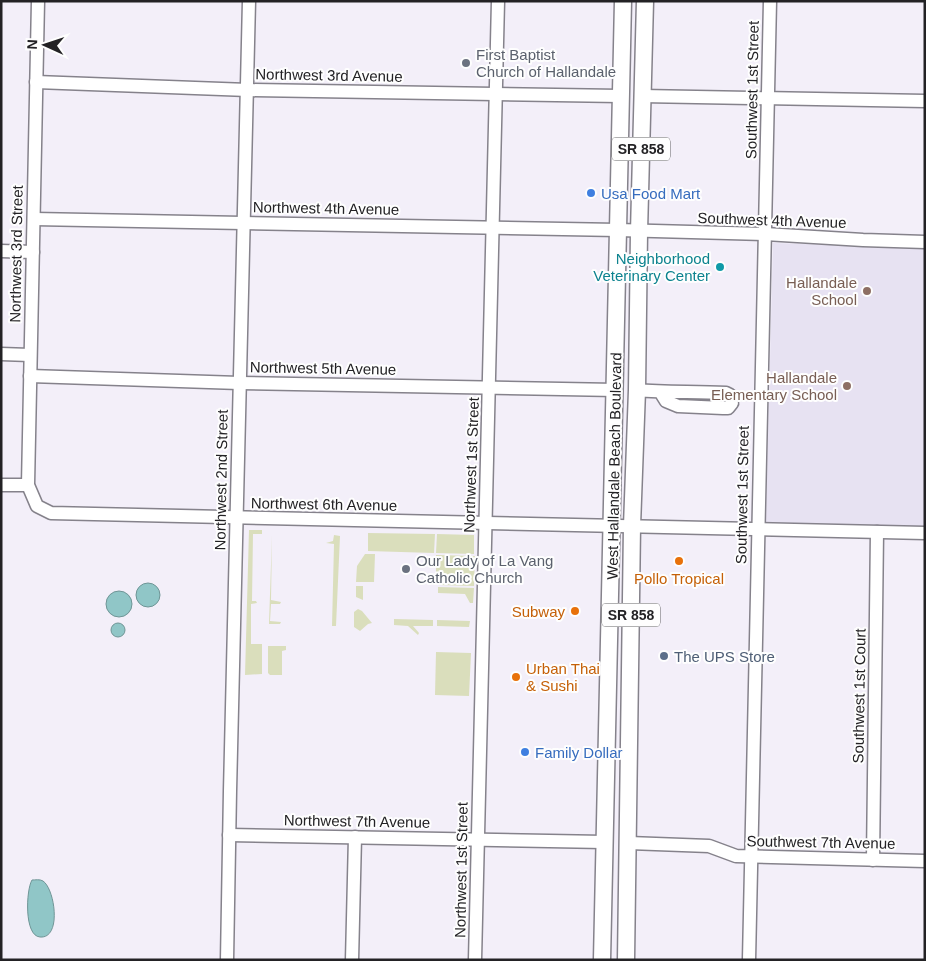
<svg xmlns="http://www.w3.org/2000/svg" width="926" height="961" font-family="Helvetica,sans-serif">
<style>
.built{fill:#e7e2f2}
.green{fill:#dadebc}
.water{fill:#90c6c7;stroke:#6f9596}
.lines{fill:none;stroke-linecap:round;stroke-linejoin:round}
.minor-casing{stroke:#85828b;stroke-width:15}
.major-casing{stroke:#85828b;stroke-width:19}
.minor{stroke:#fff;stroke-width:12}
.major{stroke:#fff;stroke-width:16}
.worship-dot{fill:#6b7280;stroke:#fefefe;stroke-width:2}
.shop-dot{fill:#3f7fe0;stroke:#fefefe;stroke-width:2}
.culture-dot{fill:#0f9aa8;stroke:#fefefe;stroke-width:2}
.education-dot{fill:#8d6e63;stroke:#fefefe;stroke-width:2}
.food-dot{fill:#e8710a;stroke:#fefefe;stroke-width:2}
.service-dot{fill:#5c6f8a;stroke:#fefefe;stroke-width:2}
.labels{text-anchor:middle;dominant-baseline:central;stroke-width:4;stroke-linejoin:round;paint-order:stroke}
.shield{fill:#fefefe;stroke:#656466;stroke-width:1}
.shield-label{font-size:14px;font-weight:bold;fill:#232225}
.worship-label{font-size:15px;fill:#5b616d;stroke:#fefefe;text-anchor:start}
.street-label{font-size:15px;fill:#232225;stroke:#fefefe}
.shop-label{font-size:15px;fill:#366cbe;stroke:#fefefe;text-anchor:start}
.culture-label{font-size:15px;fill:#0d838f;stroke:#fefefe;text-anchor:end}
.education-label{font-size:15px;fill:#785e54;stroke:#fefefe;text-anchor:end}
.food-label{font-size:15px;fill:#c56008;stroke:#fefefe}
.service-label{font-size:15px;fill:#4e5e75;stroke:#fefefe;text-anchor:start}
</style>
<rect width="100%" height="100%" fill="#f3eff9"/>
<path class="built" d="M 773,243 L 925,248 L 925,527 L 766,523 Z"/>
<g class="green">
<path d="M 249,530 L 262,530 L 262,534 L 253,534 L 252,601 L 256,601 L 257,603 L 251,604 L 251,644 L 262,644 L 262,674 L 245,675 Z"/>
<path d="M 368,533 L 435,534 L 434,553 L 368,551 Z"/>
<path d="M 437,534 L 474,535 L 474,554 L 436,553 Z"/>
<path d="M 272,535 L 271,600 L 281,602 L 280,604 L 271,604 L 270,621 L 281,622 L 280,624 L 269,624 Z"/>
<path d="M 334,535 L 340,536 L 336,626 L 332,626 L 334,544 L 326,543 L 333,541 Z"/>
<path d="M 365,554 L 375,554 L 374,582 L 356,582 L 357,566 Z"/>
<path d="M 436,555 L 475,556 L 474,586 L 438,585 L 438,582 L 436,582 Z"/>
<path d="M 356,586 L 363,586 L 363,600 L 356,597 Z"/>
<path d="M 438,587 L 474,588 L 473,603 L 470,603 L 465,594 L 438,593 Z"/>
<path d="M 358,609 L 362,611 L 372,623 L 368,624 L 360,631 L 354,627 L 354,612 Z"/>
<path d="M 394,619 L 433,620 L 433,626 L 413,626 L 419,633 L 418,635 L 408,626 L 394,625 Z"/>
<path d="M 437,620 L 470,621 L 469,627 L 437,626 Z"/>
<path d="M 268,646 L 286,646 L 286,650 L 282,651 L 282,675 L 270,675 L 268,673 Z"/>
<path d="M 436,652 L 471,653 L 469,696 L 435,695 Z"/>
</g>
<g class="water">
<circle cx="148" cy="595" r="12"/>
<circle cx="119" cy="604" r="13"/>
<circle cx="118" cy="630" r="7"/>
<path d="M 32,880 C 35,880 40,879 43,881 C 55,889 62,939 40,937 C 24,936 26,890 32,880 Z"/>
</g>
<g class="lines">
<defs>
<g id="minor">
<path d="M 38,1 L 28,485 L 37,506 L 51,513 L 925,533"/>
<path d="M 36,82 L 248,90 L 620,96"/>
<path d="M 642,96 L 925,101"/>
<path d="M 34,219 L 618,230 L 765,234 L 863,240 L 925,242"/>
<path d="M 1,251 L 33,252"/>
<path d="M 1,354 L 30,355"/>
<path d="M 30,376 L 239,383 L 616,390"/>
<path d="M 637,390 C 667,393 696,391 726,393 L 730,395 L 732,403 L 728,408 L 723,408 L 678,406 L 666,401 L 661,393"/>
<path d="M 1,485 L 28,485"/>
<path d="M 229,835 L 604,842"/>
<path d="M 629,843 L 709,846 L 736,856 L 925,861"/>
<path d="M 873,860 L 877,532"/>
<path d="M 227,960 L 230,791 L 249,1"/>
<path d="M 352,960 L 355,837"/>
<path d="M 475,960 L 498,1"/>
<path d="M 749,960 L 770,1"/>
</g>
<g id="major">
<path d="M 602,960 L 623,1"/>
<path d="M 626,960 L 632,526 L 637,390 L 639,232 L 645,1"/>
</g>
</defs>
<use href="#minor" class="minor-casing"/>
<use href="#major" class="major-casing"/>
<use href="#minor" class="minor"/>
<use href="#major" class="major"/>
</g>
<g class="worship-dot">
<circle cx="466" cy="63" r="5"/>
<circle cx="406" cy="569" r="5"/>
</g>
<g class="shop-dot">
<circle cx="591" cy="193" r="5"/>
<circle cx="525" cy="752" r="5"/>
</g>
<circle class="culture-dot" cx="720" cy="267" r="5"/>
<g class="education-dot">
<circle cx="867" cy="291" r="5"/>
<circle cx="847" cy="386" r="5"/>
</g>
<g class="food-dot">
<circle cx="679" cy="561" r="5"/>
<circle cx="575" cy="611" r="5"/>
<circle cx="516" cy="677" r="5"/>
</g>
<circle class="service-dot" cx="664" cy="656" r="5"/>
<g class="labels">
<g class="shield">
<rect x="612" y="137.5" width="58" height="23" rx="4"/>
<rect x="602" y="603.5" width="58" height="23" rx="4"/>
</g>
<g class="shield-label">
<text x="641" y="149">SR 858</text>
<text x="631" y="615">SR 858</text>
</g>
<g class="worship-label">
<text x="476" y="54">First Baptist<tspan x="476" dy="17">Church of Hallandale</tspan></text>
<text x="416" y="560">Our Lady of La Vang<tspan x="416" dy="17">Catholic Church</tspan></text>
</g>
<g class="street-label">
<text transform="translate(329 75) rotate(1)">Northwest 3rd Avenue</text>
<text transform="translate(752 90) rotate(-89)">Southwest 1st Street</text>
<text transform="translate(326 208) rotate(1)">Northwest 4th Avenue</text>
<text transform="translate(772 220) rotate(2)">Southwest 4th Avenue</text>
<text transform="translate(16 254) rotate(-89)">Northwest 3rd Street</text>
<text transform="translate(323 368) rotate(1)">Northwest 5th Avenue</text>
<text transform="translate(471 465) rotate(-88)">Northwest 1st Street</text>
<text transform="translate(614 466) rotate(-89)">West Hallandale Beach Boulevard</text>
<text transform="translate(221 480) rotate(-89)">Northwest 2nd Street</text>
<text transform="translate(742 495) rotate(-89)">Southwest 1st Street</text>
<text transform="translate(324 504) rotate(1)">Northwest 6th Avenue</text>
<text transform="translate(859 696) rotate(-89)">Southwest 1st Court</text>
<text transform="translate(357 821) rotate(1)">Northwest 7th Avenue</text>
<text transform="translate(821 842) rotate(1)">Southwest 7th Avenue</text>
<text transform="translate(461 870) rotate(-89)">Northwest 1st Street</text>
</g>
<g class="shop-label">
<text x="601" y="193">Usa Food Mart</text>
<text x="535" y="752">Family Dollar</text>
</g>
<g class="culture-label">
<text x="710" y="258">Neighborhood<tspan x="710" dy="17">Veterinary Center</tspan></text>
</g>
<g class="education-label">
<text x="857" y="282">Hallandale<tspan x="857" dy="17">School</tspan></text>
<text x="837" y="377">Hallandale<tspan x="837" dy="17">Elementary School</tspan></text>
</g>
<g class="food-label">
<text x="679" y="578">Pollo Tropical</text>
<text x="565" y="611" text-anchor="end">Subway</text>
<text x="526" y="668" text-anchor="start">Urban Thai<tspan x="526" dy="17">&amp; Sushi</tspan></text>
</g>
<g class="service-label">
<text x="674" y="656">The UPS Store</text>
</g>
</g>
<rect width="926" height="961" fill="none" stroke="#232225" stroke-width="5"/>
<g transform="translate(45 45) rotate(273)" stroke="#fefefe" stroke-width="4" paint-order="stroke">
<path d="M0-4L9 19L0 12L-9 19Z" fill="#232225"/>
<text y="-8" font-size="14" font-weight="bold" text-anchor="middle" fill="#232225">N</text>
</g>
</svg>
